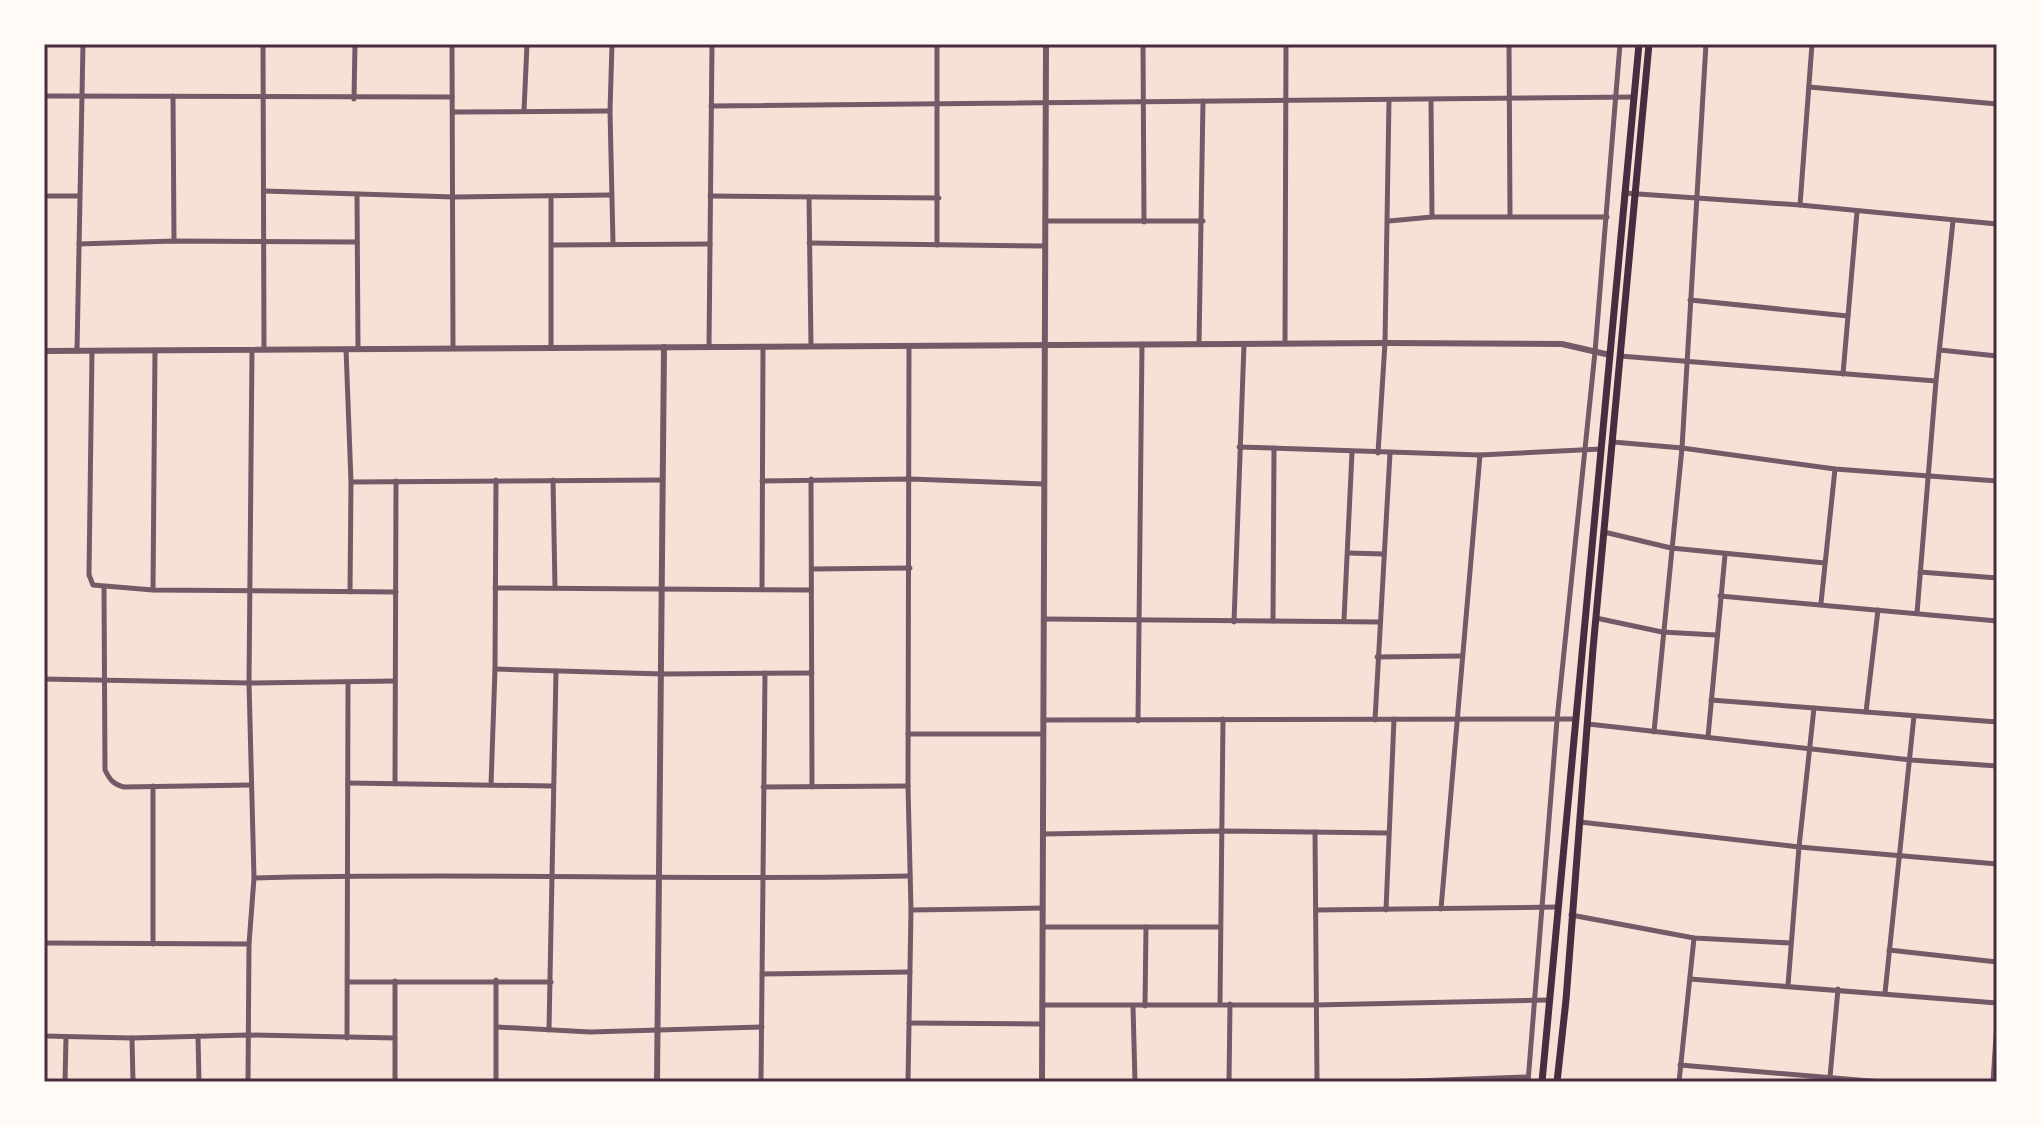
<svg xmlns="http://www.w3.org/2000/svg" width="2041" height="1126" font-family="'Space Grotesk',sans-serif">
<style>
.lines{fill:none;stroke-linecap:round;stroke-linejoin:round}
.minor{stroke:#755966;stroke-width:5}
.tertiary{stroke:#755966;stroke-width:6}
.primary{stroke:#4a2c40;stroke-width:7}
.neatline{fill:none;stroke:#4a2c40;stroke-width:3}
</style>
<rect width="100%" height="100%" fill="#f7e1d7"/>
<g class="lines">
<g class="minor">
<path d="M 263,44 L 264,350"/>
<path d="M 452,44 L 453,348"/>
<path d="M 612,44 L 610,111 L 613,243"/>
<path d="M 1143,44 L 1144,222"/>
<path d="M 1509,44 L 1510,216"/>
<path d="M 1809,87 L 1997,104"/>
<path d="M 44,96 L 452,97"/>
<path d="M 173,96 L 174,241"/>
<path d="M 354,99 L 355,44"/>
<path d="M 1431,100 L 1432,217"/>
<path d="M 711,106 L 1634,97"/>
<path d="M 524,111 L 527,44"/>
<path d="M 453,112 L 610,111"/>
<path d="M 264,191 L 454,197 L 611,195"/>
<path d="M 1624,193 L 1800,205 L 1997,224"/>
<path d="M 357,194 L 358,349"/>
<path d="M 44,196 L 79,196"/>
<path d="M 710,196 L 939,198"/>
<path d="M 809,197 L 811,346"/>
<path d="M 1800,205 L 1812,44"/>
<path d="M 1045,221 L 1203,221"/>
<path d="M 1389,221 L 1432,217 L 1607,217"/>
<path d="M 809,243 L 1045,246"/>
<path d="M 79,244 L 174,241 L 356,242"/>
<path d="M 552,245 L 710,244"/>
<path d="M 937,245 L 937,44"/>
<path d="M 1690,300 L 1848,316"/>
<path d="M 1199,344 L 1203,101"/>
<path d="M 1285,344 L 1286,44"/>
<path d="M 709,347 L 712,44"/>
<path d="M 551,348 L 551,197"/>
<path d="M 346,349 L 351,482 L 350,592"/>
<path d="M 1940,350 L 1997,356"/>
<path d="M 77,351 L 83,44"/>
<path d="M 92,351 L 89,575 L 93,585 L 153,590 L 396,592"/>
<path d="M 1620,356 L 1936,381"/>
<path d="M 1843,374 L 1857,212"/>
<path d="M 1613,442 L 1682,448 L 1835,469 L 1997,481"/>
<path d="M 1239,447 L 1480,455 L 1601,449"/>
<path d="M 1378,453 L 1385,343 L 1389,100"/>
<path d="M 811,479 L 812,787"/>
<path d="M 553,480 L 555,588"/>
<path d="M 762,481 L 910,479 L 1044,484"/>
<path d="M 351,482 L 662,480"/>
<path d="M 1604,532 L 1671,548 L 1825,563"/>
<path d="M 1348,553 L 1384,554"/>
<path d="M 813,569 L 910,568"/>
<path d="M 1920,572 L 1997,578"/>
<path d="M 104,587 L 105,770 C 110,780 113,784 124,787 L 251,785"/>
<path d="M 495,588 L 811,590"/>
<path d="M 762,589 L 763,347"/>
<path d="M 153,590 L 155,350"/>
<path d="M 1720,596 L 1997,621"/>
<path d="M 1821,603 L 1835,469"/>
<path d="M 1917,613 L 1936,381 L 1953,221"/>
<path d="M 1596,618 L 1662,632 L 1716,635"/>
<path d="M 1044,619 L 1380,622"/>
<path d="M 1344,620 L 1352,452"/>
<path d="M 1273,621 L 1274,448"/>
<path d="M 1234,622 L 1244,344"/>
<path d="M 1377,657 L 1461,656"/>
<path d="M 495,669 L 663,674 L 812,673"/>
<path d="M 44,679 L 249,683 L 395,681"/>
<path d="M 1711,700 L 1997,722"/>
<path d="M 1866,712 L 1878,610"/>
<path d="M 1043,720 L 1576,719"/>
<path d="M 1375,720 L 1390,453"/>
<path d="M 1138,721 L 1142,344"/>
<path d="M 1588,724 L 1911,760 L 1997,766"/>
<path d="M 1654,732 L 1682,448 L 1706,44"/>
<path d="M 908,734 L 1043,734"/>
<path d="M 1708,737 L 1725,555"/>
<path d="M 348,783 L 552,786"/>
<path d="M 395,784 L 396,481"/>
<path d="M 491,785 L 495,669 L 496,480"/>
<path d="M 153,786 L 153,944"/>
<path d="M 763,787 L 908,786"/>
<path d="M 1580,822 L 1799,847 L 1997,864"/>
<path d="M 1315,832 L 1317,1082"/>
<path d="M 1043,834 L 1222,831 L 1387,833"/>
<path d="M 254,878 C 472,872 691,881 910,876"/>
<path d="M 1441,909 L 1480,455"/>
<path d="M 911,910 L 1043,908"/>
<path d="M 1316,910 L 1558,907"/>
<path d="M 1386,910 L 1394,719"/>
<path d="M 1571,915 L 1694,938 L 1790,943"/>
<path d="M 1043,927 L 1220,927"/>
<path d="M 44,943 L 249,944"/>
<path d="M 1889,950 L 1997,962"/>
<path d="M 762,974 L 910,972"/>
<path d="M 1690,979 L 1997,1003"/>
<path d="M 496,980 L 496,1082"/>
<path d="M 348,982 L 551,982"/>
<path d="M 1788,985 L 1799,847 L 1814,708"/>
<path d="M 1885,993 L 1914,716"/>
<path d="M 1220,1004 L 1223,719"/>
<path d="M 1042,1005 L 1315,1005 L 1549,1000"/>
<path d="M 1133,1006 L 1135,1082"/>
<path d="M 1145,1006 L 1146,927"/>
<path d="M 909,1023 L 1042,1024"/>
<path d="M 497,1027 L 590,1032 L 762,1027"/>
<path d="M 549,1030 L 556,671"/>
<path d="M 44,1036 L 132,1038 L 248,1035 L 395,1038"/>
<path d="M 198,1036 L 199,1082"/>
<path d="M 132,1038 L 133,1082"/>
<path d="M 347,1038 L 348,683"/>
<path d="M 1680,1065 L 1882,1082"/>
<path d="M 1830,1077 L 1838,989"/>
<path d="M 65,1082 L 66,1037"/>
<path d="M 248,1082 L 249,944 L 254,878 L 249,683 L 252,350"/>
<path d="M 395,1082 L 395,981"/>
<path d="M 761,1082 L 765,673"/>
<path d="M 908,1082 L 911,910 L 908,786 L 909,346"/>
<path d="M 1229,1082 L 1230,1004"/>
<path d="M 1386,1082 L 1528,1077"/>
<path d="M 1528,1082 L 1557,720 L 1595,352 L 1620,44"/>
<path d="M 1679,1082 L 1694,938"/>
<path d="M 1993,1082 L 1997,1021"/>
</g>
<g class="tertiary">
<path d="M 44,351 L 1385,343 L 1562,344 L 1610,355"/>
<path d="M 657,1082 L 664,347"/>
<path d="M 1042,1082 L 1046,44"/>
</g>
<g class="primary">
<path d="M 1542,1082 L 1639,44"/>
<path d="M 1557,1082 L 1566,1000 L 1593,649 L 1649,44"/>
</g>
</g>
<rect width="2041" height="1126" fill="none" stroke="#fffaf5" stroke-width="92"/>
<rect x="46" y="46" width="1949" height="1034" class="neatline"/>
</svg>
